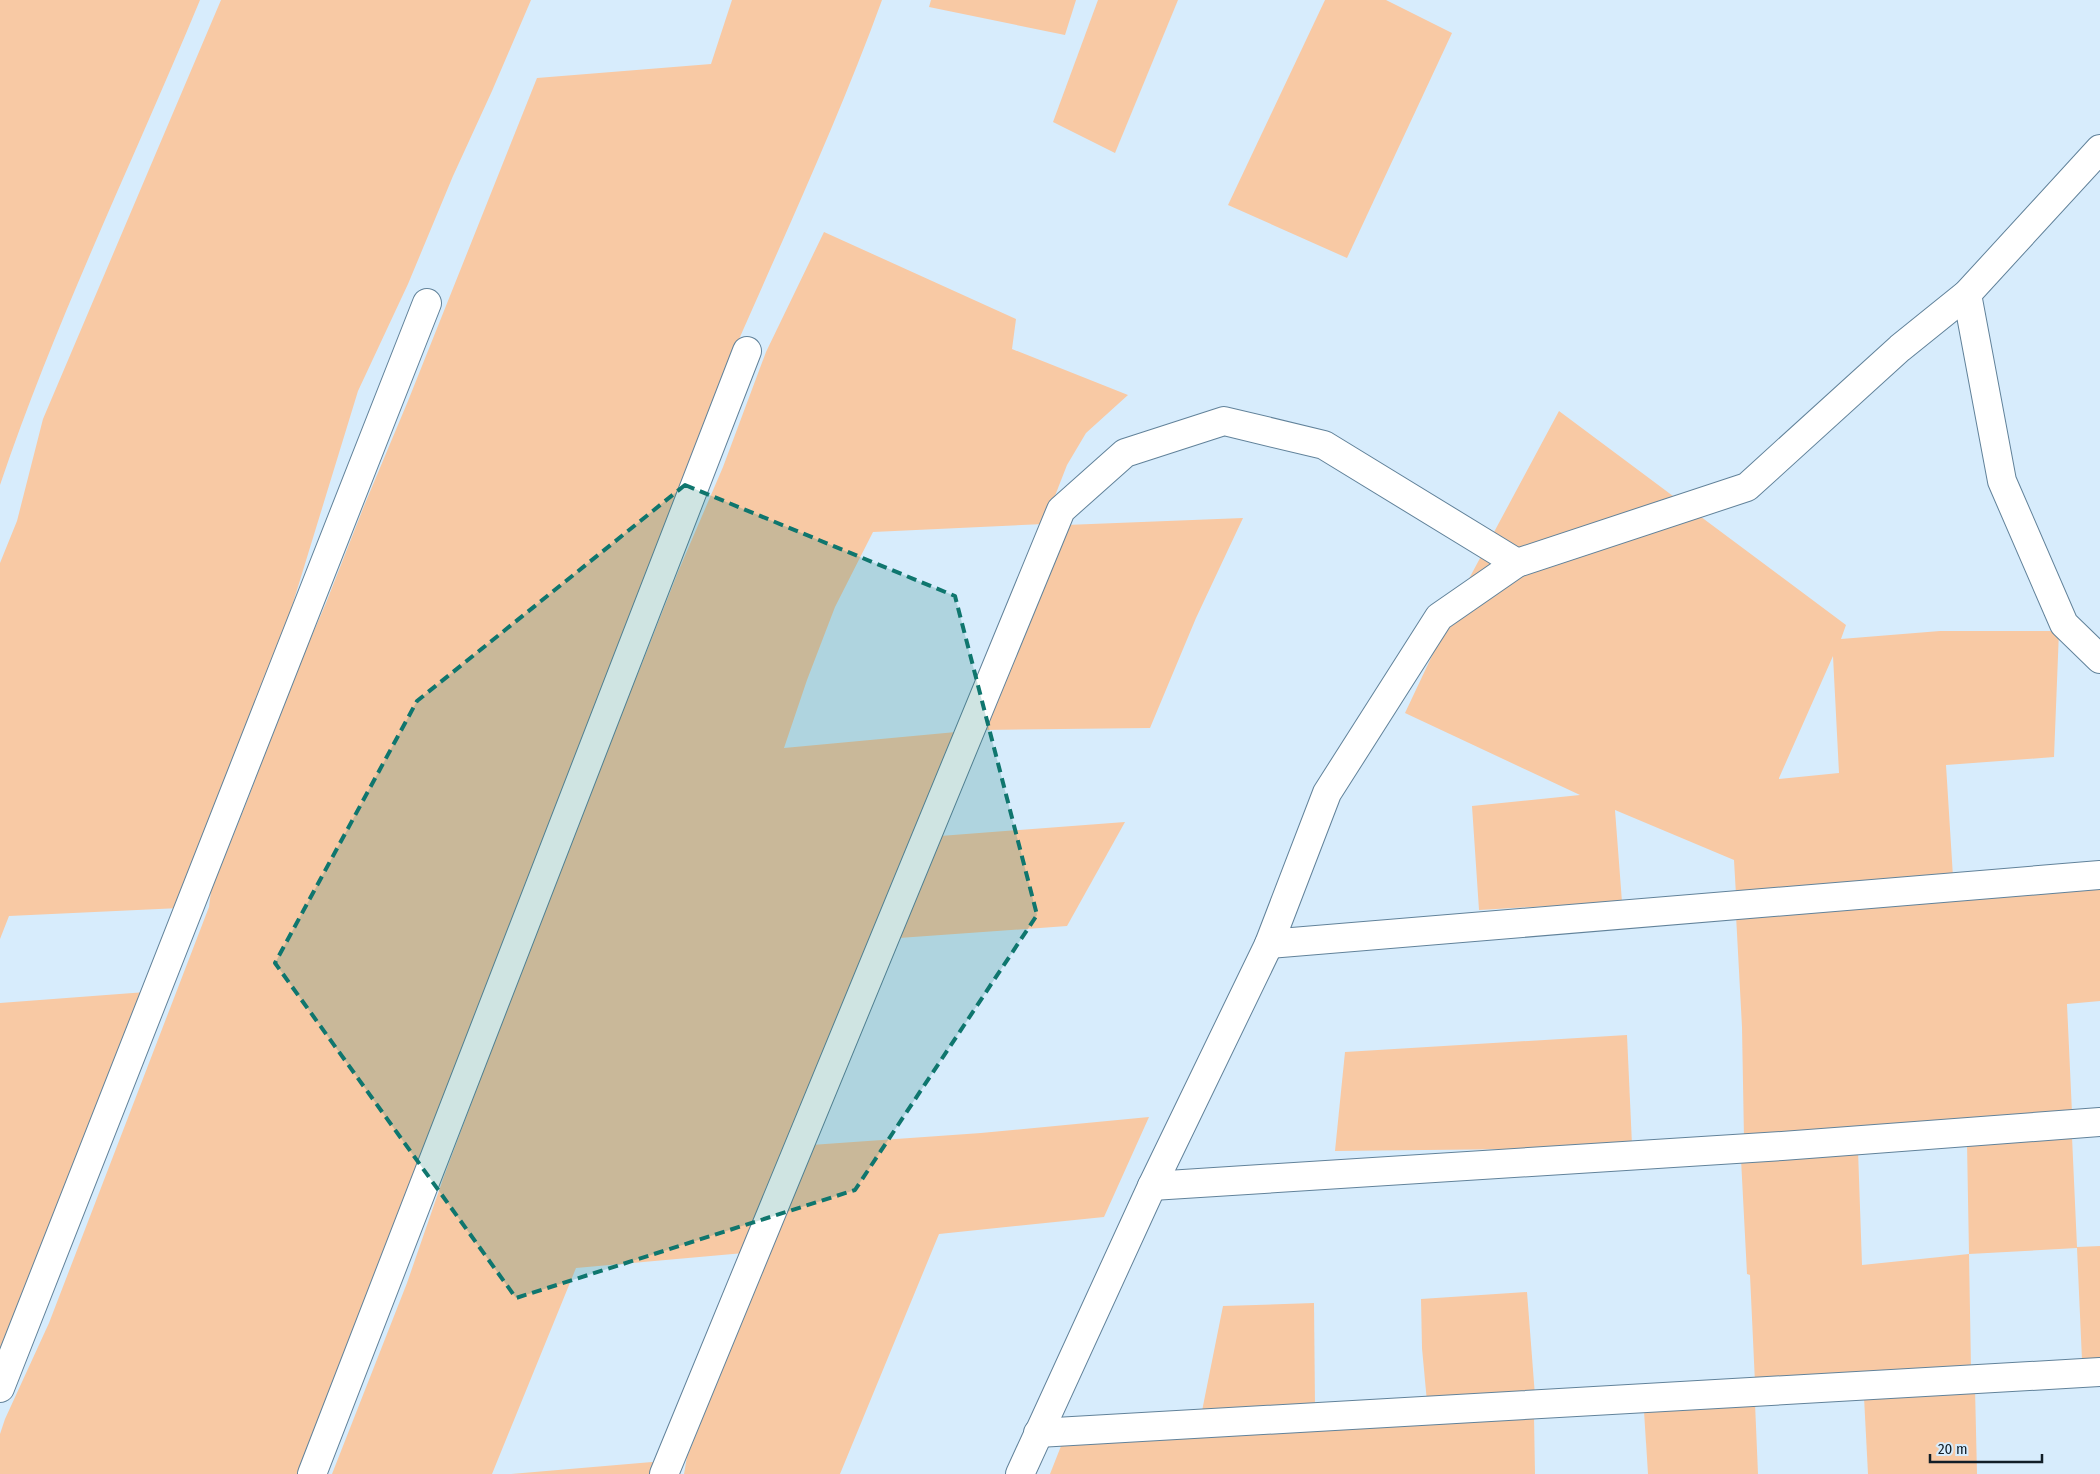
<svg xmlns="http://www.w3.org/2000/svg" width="2100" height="1474" font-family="'Fira Sans Condensed',sans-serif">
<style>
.green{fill:#f8c9a4;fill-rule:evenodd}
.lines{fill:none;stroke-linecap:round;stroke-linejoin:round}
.minor-casing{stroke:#61829a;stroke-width:30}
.minor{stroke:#fff;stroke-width:28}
.marked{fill:#0f766e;fill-opacity:0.2;stroke:#0f766e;stroke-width:4;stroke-dasharray:10 6;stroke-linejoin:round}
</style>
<rect width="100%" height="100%" fill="#d7ecfc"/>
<g class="green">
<path d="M 0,0 L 200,0 C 133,162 56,319 0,485 Z"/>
<path d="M 221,0 L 531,0 L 492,91 L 453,176 L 408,284 L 358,391 L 266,691 L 180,908 L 9,916 L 0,939 L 0,563 L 17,521 L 43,419 Z"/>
<path d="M 732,0 L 882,0 C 835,129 777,251 723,376 L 301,1474 L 0,1474 L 0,1434 L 5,1419 L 49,1323 L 209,907 L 211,891 L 251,791 L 284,700 L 326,603 L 364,506 L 408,401 L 537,78 L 711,64 Z"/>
<path d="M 931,0 L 1076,0 L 1065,35 L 929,7 Z"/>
<path d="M 1098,0 L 1178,0 L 1115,153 L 1053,122 Z"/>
<path d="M 1325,0 L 1386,0 L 1452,33 L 1347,258 L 1228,205 Z"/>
<path d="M 824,232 L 1016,319 L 1012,349 L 1128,395 L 1086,433 L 1067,465 L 1044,524 L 873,532 L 835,607 L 807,680 L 784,748 L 956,732 L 744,1253 L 576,1268 L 492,1474 L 332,1474 L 407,1283 L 443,1179 L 598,765 L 639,671 L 678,572 L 723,467 L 766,352 Z"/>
<path d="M 1559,411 L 1846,625 L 1841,639 L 1940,631 L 2059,631 L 2054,757 L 1946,765 L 1953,877 L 1736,895 L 1734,860 L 1615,810 L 1622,902 L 1479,910 L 1472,806 L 1580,795 L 1405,713 L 1464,588 ZM 1833,656 L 1839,773 L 1779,779 L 1779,778 Z"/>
<path d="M 1243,518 L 1196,618 L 1150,728 L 983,730 L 1066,525 Z"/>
<path d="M 1125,822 L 1067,926 L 899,938 L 940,836 Z"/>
<path d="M 2100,887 L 2100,1001 L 2067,1004 L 2072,1113 L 1744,1139 L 1742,1027 L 1736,915 Z"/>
<path d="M 146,992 L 0,1358 L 0,1003 Z"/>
<path d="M 1627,1035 L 1632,1145 L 1515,1149 L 1335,1151 L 1345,1052 Z"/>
<path d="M 1149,1117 L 1104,1217 L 939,1234 L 840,1474 L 684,1474 L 687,1457 L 700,1425 L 811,1145 L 981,1133 Z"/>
<path d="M 2072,1137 L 2077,1247 L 2100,1246 L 2100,1359 L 2082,1360 L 2077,1248 L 1969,1254 L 1971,1369 L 1755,1383 L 1750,1275 L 1747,1274 L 1741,1159 L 1858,1150 L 1862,1265 L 1969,1254 L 1967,1143 Z"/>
<path d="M 1527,1292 L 1535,1396 L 1427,1402 L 1422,1348 L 1421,1299 Z"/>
<path d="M 1314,1303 L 1315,1407 L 1202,1411 L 1223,1306 Z"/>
<path d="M 1975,1388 L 1977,1474 L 1868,1474 L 1864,1397 Z"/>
<path d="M 1755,1403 L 1758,1474 L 1648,1474 L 1644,1411 Z"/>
<path d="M 1534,1417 L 1535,1474 L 1050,1474 L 1063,1441 Z"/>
<path d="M 652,1462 L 661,1462 L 656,1474 L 511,1474 Z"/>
</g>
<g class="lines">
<defs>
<g id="minor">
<path d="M 1967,294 L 2002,481 L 2064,624 L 2100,659"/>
<path d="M 1269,944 L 2100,875"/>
<path d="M 1152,1186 L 1782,1146 L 2100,1122"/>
<path d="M 0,1388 L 427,303"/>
<path d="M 1038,1433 L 2100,1372"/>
<path d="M 312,1474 L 747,351"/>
<path d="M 664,1474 L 1061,510 L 1125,453 L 1224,421 L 1324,445 L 1517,563"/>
<path d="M 1020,1474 L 1152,1186 L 1269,944 L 1327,793 L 1439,617 L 1517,563 L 1747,487 L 1900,348 L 1967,294 L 2100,149"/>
</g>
</defs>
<use href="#minor" class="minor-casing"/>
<use href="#minor" class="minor"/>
</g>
<path class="marked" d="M 685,485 L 955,596 L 1037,915 L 855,1190 L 516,1298 L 275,963 L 417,701 Z"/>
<path d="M1930 1454v8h112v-8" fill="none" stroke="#111e27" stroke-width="2.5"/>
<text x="1938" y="1454" font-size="15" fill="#111e27" stroke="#d7ecfc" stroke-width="4" paint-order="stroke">20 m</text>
</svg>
